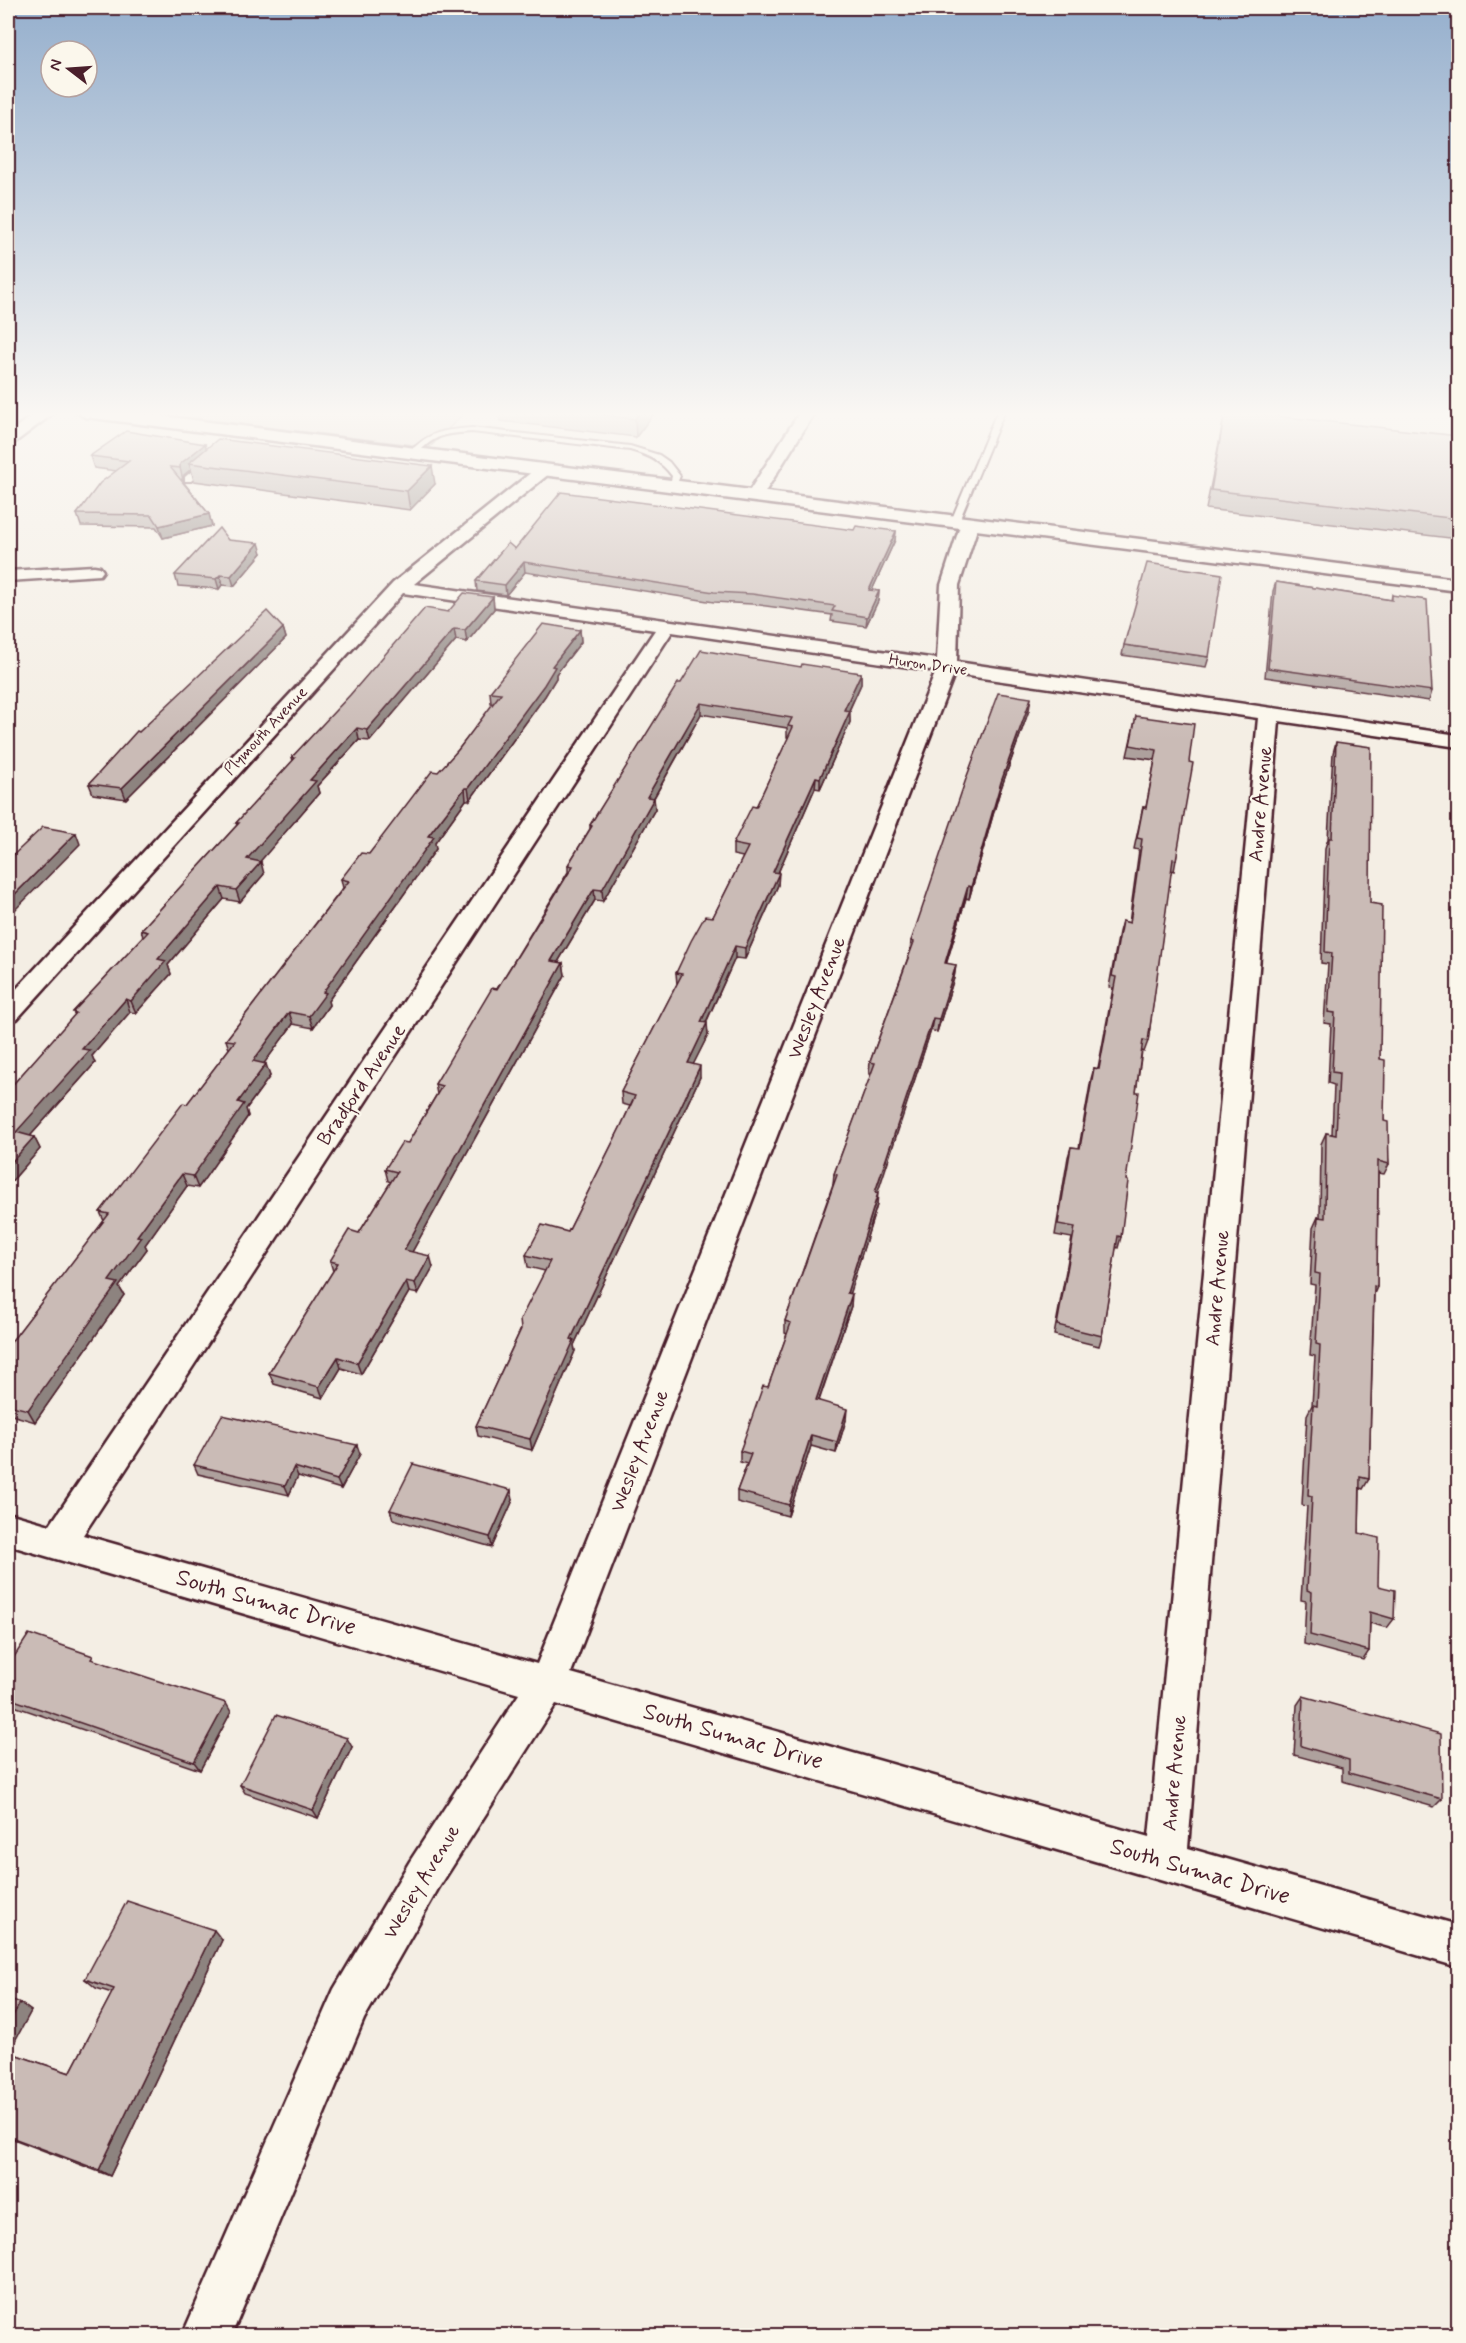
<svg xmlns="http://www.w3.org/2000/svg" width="1466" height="2343" font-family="Mynerve,sans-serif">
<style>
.green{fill:#dbd0c9;stroke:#92787a;stroke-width:1.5}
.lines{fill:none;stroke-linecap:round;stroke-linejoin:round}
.lane-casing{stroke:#4a1f2b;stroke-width:4}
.street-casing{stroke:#4a1f2b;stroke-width:5}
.secondary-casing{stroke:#4a1f2b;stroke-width:5}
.lane{fill:#fbf7ec;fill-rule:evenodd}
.street{fill:#fbf7ec;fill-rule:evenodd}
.secondary{fill:#fbf7ec;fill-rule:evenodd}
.wall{fill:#aea19d;stroke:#4a1f2b;stroke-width:1.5}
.shaded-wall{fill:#8d837f;stroke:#4a1f2b;stroke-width:1.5}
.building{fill:#cabbb6;stroke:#4a1f2b;stroke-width:1.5}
.labels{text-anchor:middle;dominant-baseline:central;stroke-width:4.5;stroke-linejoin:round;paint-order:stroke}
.far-street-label{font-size:16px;fill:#4a1f2b;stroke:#fbf7ec}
.street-label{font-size:20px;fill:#4a1f2b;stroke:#fbf7ec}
.near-street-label{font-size:24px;fill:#4a1f2b;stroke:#fbf7ec}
</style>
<rect width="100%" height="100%" fill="#f4eee4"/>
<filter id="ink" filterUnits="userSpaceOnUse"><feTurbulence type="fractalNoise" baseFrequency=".0167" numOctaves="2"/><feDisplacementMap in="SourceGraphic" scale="12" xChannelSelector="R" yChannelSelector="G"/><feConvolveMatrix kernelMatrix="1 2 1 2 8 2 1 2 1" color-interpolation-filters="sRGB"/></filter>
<g filter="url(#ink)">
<path class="green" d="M 143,412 L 465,412 L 430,447 Z"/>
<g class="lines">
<defs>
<g id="lane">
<path d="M 997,412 L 1004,412 L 959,521 L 952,523 L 951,521 Z"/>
<path d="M 472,428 L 630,446 L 659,455 L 669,462 L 680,476 L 675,488 L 669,488 L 672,476 C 661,461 648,455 630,450 L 472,432 C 444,434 436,434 416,455 L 409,453 C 429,431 444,430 472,428 Z"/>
<path d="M 203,462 L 210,464 L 191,481 L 185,481 L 185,477 Z"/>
</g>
<g id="street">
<path d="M 37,412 L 55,412 L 14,443 L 8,445 L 8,433 Z"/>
<path d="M 800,412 L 815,412 L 760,500 L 748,500 L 746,496 Z"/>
<path d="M 544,465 L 550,467 L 552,470 L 550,473 L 414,584 L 937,659 L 941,585 L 961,523 L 964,519 L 976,519 L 979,523 L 959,585 L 957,662 L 1458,735 L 1458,747 L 1279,721 L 1188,1848 L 1458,1925 L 1458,1967 L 556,1704 L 438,1889 L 364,2019 L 231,2336 L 182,2336 L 334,1989 L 410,1861 L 519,1694 L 8,1545 L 8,1513 L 50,1525 L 655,630 L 403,593 L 17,1019 L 8,1022 L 8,998 L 393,583 L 538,467 ZM 672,632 L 936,671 L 537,1664 L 83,1535 ZM 954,674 L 1258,718 L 1149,1837 L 571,1673 Z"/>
<path d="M 94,566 L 100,567 L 103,571 L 100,575 L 8,581 L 8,571 Z"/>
</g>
<path id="secondary" d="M 76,412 L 130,412 L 1458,579 L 1458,591 L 85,417 Z"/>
</defs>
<use href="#lane" class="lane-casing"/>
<use href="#street" class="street-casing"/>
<use href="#secondary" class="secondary-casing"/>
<use href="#lane" class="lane"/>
<use href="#street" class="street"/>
<use href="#secondary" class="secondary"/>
</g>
<g class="wall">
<path d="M 499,412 L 655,412 L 636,437 L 500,421 Z"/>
<path d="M 1225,412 L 1458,436 L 1458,539 L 1206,509 Z"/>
<path d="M 206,449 L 435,484 L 410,510 L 194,481 L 191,469 L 184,475 L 183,480 L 181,479 L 209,514 L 212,526 L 163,538 L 156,527 L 81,526 L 77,514 L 117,471 L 94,468 L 90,456 Z"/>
<path d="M 854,530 L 896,531 L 895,540 L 872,590 L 879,591 L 878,601 L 866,626 L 831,621 L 832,615 L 752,604 L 714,602 L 525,572 L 506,595 L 477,591 L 476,581 L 515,549 Z"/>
<path d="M 228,540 L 262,553 L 234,586 L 222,585 L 219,589 L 178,586 L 175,575 Z"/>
<path d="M 1276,582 L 1391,600 L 1392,595 L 1432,691 L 1429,701 L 1265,677 L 1273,591 Z"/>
<path d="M 493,597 L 494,609 L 467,642 L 456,640 L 370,741 L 359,740 L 317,786 L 319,793 L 259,862 L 264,874 L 240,902 L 224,899 L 168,965 L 171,974 L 136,1013 L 130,1012 L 92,1056 L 95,1063 L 30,1136 L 34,1137 L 40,1149 L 10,1183 L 8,1182 L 8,1090 L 75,1015 L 73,1012 L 143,937 L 141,930 L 237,825 L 236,823 L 293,761 L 292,757 L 448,612 Z"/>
<path d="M 283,628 L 286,638 L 126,799 L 93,794 L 89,784 L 139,732 Z"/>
<path d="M 580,630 L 581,642 L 556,674 L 556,678 L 545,696 L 470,800 L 466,800 L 435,843 L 436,849 L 328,1001 L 329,1005 L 313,1028 L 293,1024 L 264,1063 L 270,1076 L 246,1109 L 248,1116 L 198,1188 L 187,1186 L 145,1245 L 147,1249 L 119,1287 L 124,1295 L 35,1422 L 8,1414 L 8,1346 L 104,1221 L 100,1212 L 187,1104 L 229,1049 L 226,1040 L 343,888 L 341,879 L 369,854 L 458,750 L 494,704 L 491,703 L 490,692 Z"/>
<path d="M 1124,645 L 1209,657 L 1206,667 L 1122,655 Z"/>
<path d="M 801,667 L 861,673 L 861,684 L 849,711 L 850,722 L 820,789 L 815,788 L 778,873 L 778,885 L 745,959 L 735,958 L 706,1023 L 708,1035 L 693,1064 L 700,1077 L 574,1345 L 575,1351 L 532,1450 L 478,1436 L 476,1426 L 521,1329 L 545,1271 L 528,1267 L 526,1255 L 568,1232 L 621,1126 L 630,1106 L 622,1104 L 621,1092 L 677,984 L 676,973 L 713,917 L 743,857 L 733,855 L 733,844 L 756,807 L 789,737 L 787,737 L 787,728 L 701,714 L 654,798 L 655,809 L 603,901 L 595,900 L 558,962 L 563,963 L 565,975 L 412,1252 L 433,1267 L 418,1294 L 409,1292 L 361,1374 L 341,1368 L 323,1398 L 274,1384 L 269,1373 L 333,1271 L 330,1261 L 359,1233 L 391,1182 L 388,1181 L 385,1169 L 408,1143 L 437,1094 L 435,1084 L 497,989 L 568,872 L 568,865 L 590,829 L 590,825 L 681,683 Z"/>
<path d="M 1029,710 L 999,794 L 969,899 L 966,898 L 946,964 L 956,965 L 954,978 L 937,1032 L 931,1030 L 877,1192 L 877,1205 L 849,1294 L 851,1306 L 819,1401 L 846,1420 L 836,1453 L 811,1446 L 788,1516 L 737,1502 L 737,1491 L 747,1464 L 740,1462 L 740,1451 L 768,1387 L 787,1334 L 785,1333 L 785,1321 L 833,1184 L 834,1174 L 871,1075 L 869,1074 L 870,1062 L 910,952 L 911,941 Z"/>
<path d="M 1136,716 L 1189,762 L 1176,860 L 1174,871 L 1171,870 L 1148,1041 L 1144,1052 L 1142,1051 L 1136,1092 L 1126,1180 L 1121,1237 L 1118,1248 L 1116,1247 L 1102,1336 L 1099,1346 L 1054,1335 L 1072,1238 L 1055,1235 L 1068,1157 L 1071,1147 L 1079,1148 L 1091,1079 L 1094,1068 L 1098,1069 L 1113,988 L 1109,987 L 1119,932 L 1122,921 L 1129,923 L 1139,850 L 1134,849 L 1143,807 L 1146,807 L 1155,760 L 1127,756 Z"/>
<path d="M 1336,742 L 1370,903 L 1384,1121 L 1389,1164 L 1384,1174 L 1378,1173 L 1377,1287 L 1374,1294 L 1369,1479 L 1363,1489 L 1360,1488 L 1359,1533 L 1378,1586 L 1394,1619 L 1387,1628 L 1370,1623 L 1369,1651 L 1363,1660 L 1304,1644 L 1306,1601 L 1301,1600 L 1307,1506 L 1302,1505 L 1307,1415 L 1312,1405 L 1315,1356 L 1310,1355 L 1315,1285 L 1310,1284 L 1313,1228 L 1318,1217 L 1320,1217 L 1321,1144 L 1326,1133 L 1332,1134 L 1334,1085 L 1328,1083 L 1331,1024 L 1324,1023 L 1328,964 L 1321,963 L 1325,848 L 1328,839 L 1333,753 Z"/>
<path d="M 360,1454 L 341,1489 L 298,1476 L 289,1495 L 198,1474 L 194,1465 Z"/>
<path d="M 513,1500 L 492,1547 L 393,1519 L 390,1510 Z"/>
<path d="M 8,1666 L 231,1712 L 200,1770 L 8,1704 Z"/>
<path d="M 1303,1696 L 1442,1799 L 1434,1807 L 1342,1781 L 1342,1768 L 1294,1755 L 1297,1705 Z"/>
<path d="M 352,1747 L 318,1818 L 245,1793 L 240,1785 Z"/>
<path d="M 222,1940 L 110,2176 L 8,2137 L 8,1998 L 20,2003 L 31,2011 L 8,2052 L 70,2073 L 112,1993 L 96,1988 L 85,1979 Z"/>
</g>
<g class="shaded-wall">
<path d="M 640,412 L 655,412 L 636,437 L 635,419 Z"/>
<path d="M 205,444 L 208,455 L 189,463 L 191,469 L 184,475 L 183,480 L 180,468 L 180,464 Z"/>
<path d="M 432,466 L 435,484 L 410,510 L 407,491 Z"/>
<path d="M 209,514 L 212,526 L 163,538 L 159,526 Z"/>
<path d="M 896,531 L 895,540 L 868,599 L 869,590 Z"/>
<path d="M 259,543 L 262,553 L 234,586 L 231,576 Z"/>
<path d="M 524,562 L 525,572 L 506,595 L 505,585 Z"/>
<path d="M 220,575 L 222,585 L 219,589 L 216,579 Z"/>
<path d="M 879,591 L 878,601 L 866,626 L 867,617 Z"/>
<path d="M 493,597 L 494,609 L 467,642 L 465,630 Z"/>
<path d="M 283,628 L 286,638 L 126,799 L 122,788 Z"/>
<path d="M 454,629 L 456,640 L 370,741 L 367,730 Z"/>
<path d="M 580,630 L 581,642 L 556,674 L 556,678 L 545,696 L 470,800 L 468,788 L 552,666 Z"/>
<path d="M 861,673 L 861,684 L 844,721 L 844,710 Z"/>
<path d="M 1031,698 L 1029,710 L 999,794 L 969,899 L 971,887 L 1001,782 Z"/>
<path d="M 701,703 L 701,714 L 648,808 L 647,797 Z"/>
<path d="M 850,711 L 850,722 L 820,789 L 820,778 Z"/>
<path d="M 357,728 L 359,740 L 317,786 L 319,793 L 251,872 L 247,859 L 310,780 Z"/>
<path d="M 816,777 L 815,788 L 773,884 L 773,872 Z"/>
<path d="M 465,788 L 466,800 L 435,843 L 436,849 L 328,1001 L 329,1005 L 313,1028 L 309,1016 L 323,992 L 428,836 Z"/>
<path d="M 654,798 L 655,809 L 603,901 L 602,890 Z"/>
<path d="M 76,833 L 80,844 L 8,917 L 8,901 Z"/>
<path d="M 261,862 L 264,874 L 240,902 L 236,890 Z"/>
<path d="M 779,873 L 778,885 L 745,959 L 745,948 Z"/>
<path d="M 968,886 L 966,898 L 943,975 L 945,963 Z"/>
<path d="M 220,887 L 224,899 L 168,965 L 171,974 L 136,1013 L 131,1001 L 158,959 Z"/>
<path d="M 594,889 L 595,900 L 552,972 L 551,961 Z"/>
<path d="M 735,946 L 735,958 L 701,1033 L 701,1022 Z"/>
<path d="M 563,963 L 565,975 L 407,1261 L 404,1250 Z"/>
<path d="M 956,965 L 954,978 L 937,1032 L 939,1019 Z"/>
<path d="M 126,999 L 130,1012 L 92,1056 L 95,1063 L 23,1144 L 16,1132 L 82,1049 Z"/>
<path d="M 289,1012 L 293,1024 L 257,1073 L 253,1061 Z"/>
<path d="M 933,1018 L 931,1030 L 874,1204 L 875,1192 Z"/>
<path d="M 707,1023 L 708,1035 L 688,1075 L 688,1063 Z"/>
<path d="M 266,1064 L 270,1076 L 246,1109 L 248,1116 L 198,1188 L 193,1176 L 238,1102 Z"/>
<path d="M 700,1066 L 700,1077 L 574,1345 L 575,1351 L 532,1450 L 530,1439 L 571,1339 Z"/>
<path d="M 34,1137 L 40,1149 L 10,1183 L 8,1178 L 8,1166 Z"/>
<path d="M 182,1174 L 187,1186 L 145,1245 L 147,1249 L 119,1287 L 124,1295 L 35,1422 L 28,1410 L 137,1236 Z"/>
<path d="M 878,1193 L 877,1205 L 846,1305 L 847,1293 Z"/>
<path d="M 430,1256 L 433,1267 L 418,1294 L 415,1283 Z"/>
<path d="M 406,1281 L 409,1292 L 361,1374 L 357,1363 Z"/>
<path d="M 852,1294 L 851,1306 L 815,1411 L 816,1400 Z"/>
<path d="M 338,1357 L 341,1368 L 323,1398 L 319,1387 Z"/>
<path d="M 847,1409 L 846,1420 L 836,1453 L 837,1442 Z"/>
<path d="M 811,1435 L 811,1446 L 788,1516 L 789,1505 Z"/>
<path d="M 357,1445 L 360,1454 L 341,1489 L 337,1480 Z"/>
<path d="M 294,1467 L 298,1476 L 289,1495 L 285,1486 Z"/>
<path d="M 511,1490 L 513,1500 L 492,1547 L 490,1537 Z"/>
<path d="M 226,1703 L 231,1712 L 200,1770 L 194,1762 Z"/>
<path d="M 347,1738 L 352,1747 L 318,1818 L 313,1810 Z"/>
<path d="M 214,1930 L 222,1940 L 110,2176 L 99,2170 Z"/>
<path d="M 20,2003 L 31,2011 L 8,2054 L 8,2024 Z"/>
</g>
<g class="building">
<path d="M 579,412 L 640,412 L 635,419 Z"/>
<path d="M 1225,412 L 1240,412 L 1458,436 L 1458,519 L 1211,490 Z"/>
<path d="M 126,431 L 205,444 L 180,464 L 180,468 L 170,467 L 209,514 L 159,526 L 152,515 L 77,514 L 100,483 L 129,461 L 90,456 Z"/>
<path d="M 218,439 L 432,466 L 407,491 L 189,463 Z"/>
<path d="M 561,492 L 854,530 L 856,526 L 896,531 L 869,590 L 879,591 L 867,617 L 832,611 L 835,606 L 752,594 L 714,592 L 524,562 L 505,585 L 476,581 L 508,543 L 515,549 Z"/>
<path d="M 219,528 L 228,540 L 259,543 L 231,576 L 220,575 L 216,579 L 175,575 Z"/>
<path d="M 1147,563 L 1222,574 L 1209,657 L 1124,645 Z"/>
<path d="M 1276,582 L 1392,600 L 1392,595 L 1427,600 L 1432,691 L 1268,668 Z"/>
<path d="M 464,593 L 493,597 L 465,630 L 454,629 L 367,730 L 357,728 L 310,780 L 316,781 L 247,859 L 261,862 L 236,890 L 220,887 L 158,959 L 166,961 L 131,1001 L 126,999 L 82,1049 L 90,1050 L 16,1132 L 34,1137 L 8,1166 L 8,1090 L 76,1013 L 73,1012 L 148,932 L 141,930 L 239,823 L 236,823 L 295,758 L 292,757 L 350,695 L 425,608 L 448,612 Z"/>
<path d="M 267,611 L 283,628 L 122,788 L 89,784 L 137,731 L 139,732 Z"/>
<path d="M 543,624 L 580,630 L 552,666 L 555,667 L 544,685 L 468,788 L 465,788 L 428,836 L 434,837 L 323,992 L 326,993 L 309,1016 L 289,1012 L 253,1061 L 266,1064 L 238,1102 L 244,1104 L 193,1176 L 182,1174 L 137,1236 L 141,1237 L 109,1281 L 118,1283 L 28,1410 L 8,1405 L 8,1346 L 109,1214 L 100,1212 L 183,1103 L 187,1104 L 235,1041 L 226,1040 L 349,881 L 341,879 L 361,853 L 369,854 L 432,771 L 438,772 L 458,750 L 501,693 L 490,692 Z"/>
<path d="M 701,650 L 801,667 L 802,664 L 861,673 L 844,710 L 850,711 L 820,778 L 816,777 L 773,872 L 779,873 L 745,948 L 735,946 L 701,1022 L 707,1023 L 688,1063 L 700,1066 L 571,1339 L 574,1340 L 530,1439 L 476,1426 L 521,1329 L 520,1320 L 550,1261 L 526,1255 L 542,1225 L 568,1232 L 621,1126 L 635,1096 L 621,1092 L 682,974 L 676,973 L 691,941 L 705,916 L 713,917 L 748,847 L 733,844 L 752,806 L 756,807 L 793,727 L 788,726 L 792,718 L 701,703 L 647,797 L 654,798 L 602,890 L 594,889 L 551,961 L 563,963 L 404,1250 L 430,1256 L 415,1283 L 406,1281 L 357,1363 L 338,1357 L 319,1387 L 269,1373 L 338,1263 L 330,1261 L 349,1230 L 359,1233 L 397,1172 L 385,1169 L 402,1142 L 408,1143 L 442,1086 L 435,1084 L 492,988 L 497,989 L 573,866 L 568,865 L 592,826 L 590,825 L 678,683 L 681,683 Z"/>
<path d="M 998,693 L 1031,698 L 1001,782 L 971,887 L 968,886 L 945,963 L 956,965 L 939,1019 L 933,1018 L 875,1192 L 878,1193 L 847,1293 L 852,1294 L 816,1400 L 847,1409 L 837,1442 L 811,1435 L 789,1505 L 737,1491 L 751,1454 L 740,1451 L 763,1386 L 768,1387 L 791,1323 L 785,1321 L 837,1175 L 834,1174 L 875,1063 L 870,1062 L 914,942 L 911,941 L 967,776 Z"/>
<path d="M 1136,716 L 1194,724 L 1189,762 L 1193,763 L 1176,860 L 1173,859 L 1154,999 L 1148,1041 L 1143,1040 L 1136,1092 L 1139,1092 L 1126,1180 L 1128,1181 L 1121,1237 L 1118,1236 L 1102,1336 L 1057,1325 L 1075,1227 L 1058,1224 L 1071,1147 L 1080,1148 L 1094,1068 L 1099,1069 L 1116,977 L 1112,976 L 1122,921 L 1130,923 L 1142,839 L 1137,838 L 1143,807 L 1146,808 L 1157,750 L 1130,745 Z"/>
<path d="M 1336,742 L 1371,747 L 1370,903 L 1382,905 L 1380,1059 L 1385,1060 L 1384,1121 L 1388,1122 L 1389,1164 L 1378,1161 L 1377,1287 L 1374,1286 L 1369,1479 L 1360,1477 L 1359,1533 L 1379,1538 L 1378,1586 L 1395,1590 L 1394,1619 L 1370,1612 L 1369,1651 L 1310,1635 L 1312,1592 L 1307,1590 L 1312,1496 L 1308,1495 L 1313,1405 L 1317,1406 L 1320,1345 L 1316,1344 L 1320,1274 L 1315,1273 L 1318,1217 L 1325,1218 L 1326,1133 L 1336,1135 L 1339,1073 L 1332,1072 L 1335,1013 L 1328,1012 L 1332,953 L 1325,952 L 1329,838 L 1332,838 Z"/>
<path d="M 43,827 L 76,833 L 8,901 L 8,860 Z"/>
<path d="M 222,1415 L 357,1445 L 337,1480 L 294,1467 L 285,1486 L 194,1465 Z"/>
<path d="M 413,1464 L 511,1490 L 490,1537 L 390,1510 Z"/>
<path d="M 29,1634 L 93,1656 L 91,1659 L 226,1703 L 194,1762 L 8,1698 L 8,1666 Z"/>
<path d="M 1303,1696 L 1441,1734 L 1442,1799 L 1349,1773 L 1349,1760 L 1301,1746 Z"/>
<path d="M 276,1715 L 347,1738 L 313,1810 L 240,1785 Z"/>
<path d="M 127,1901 L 214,1930 L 99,2170 L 8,2136 L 8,2052 L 70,2073 L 114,1989 L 85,1979 Z"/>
<path d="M 8,1998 L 20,2003 L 8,2024 Z"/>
</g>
</g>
<linearGradient id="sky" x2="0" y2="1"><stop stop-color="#95afcd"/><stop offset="0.56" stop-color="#faf7f3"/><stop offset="1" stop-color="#faf7f3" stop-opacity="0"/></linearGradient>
<rect width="1466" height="740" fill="url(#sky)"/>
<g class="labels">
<g class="far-street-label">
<text transform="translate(928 665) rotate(8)">Huron Drive</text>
<text transform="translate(266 731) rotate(-47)">Plymouth Avenue</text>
</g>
<g class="street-label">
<text transform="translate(1261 804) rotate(-85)">Andre Avenue</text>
<text transform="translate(817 998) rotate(-69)">Wesley Avenue</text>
<text transform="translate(362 1085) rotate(-56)">Bradford Avenue</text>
<text transform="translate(1218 1288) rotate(-85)">Andre Avenue</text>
<text transform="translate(640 1451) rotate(-69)">Wesley Avenue</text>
<text transform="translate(1175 1773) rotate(-85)">Andre Avenue</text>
<text transform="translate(422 1882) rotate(-59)">Wesley Avenue</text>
</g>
<g class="near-street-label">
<text transform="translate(266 1603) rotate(16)">South Sumac Drive</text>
<text transform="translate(733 1737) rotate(16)">South Sumac Drive</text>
<text transform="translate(1200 1872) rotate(16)">South Sumac Drive</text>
</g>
</g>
<rect width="1466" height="2343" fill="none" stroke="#fbf7ec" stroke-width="30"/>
<rect x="15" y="15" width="1436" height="2313" fill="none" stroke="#4a1f2b" stroke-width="2" filter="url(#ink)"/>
<g transform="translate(69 69) rotate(287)"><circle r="28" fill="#fbf7ec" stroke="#b4a19f" stroke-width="1.5"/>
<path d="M0-4.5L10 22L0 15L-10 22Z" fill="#4a1f2b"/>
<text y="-9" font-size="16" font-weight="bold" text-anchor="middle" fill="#4a1f2b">N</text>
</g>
</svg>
